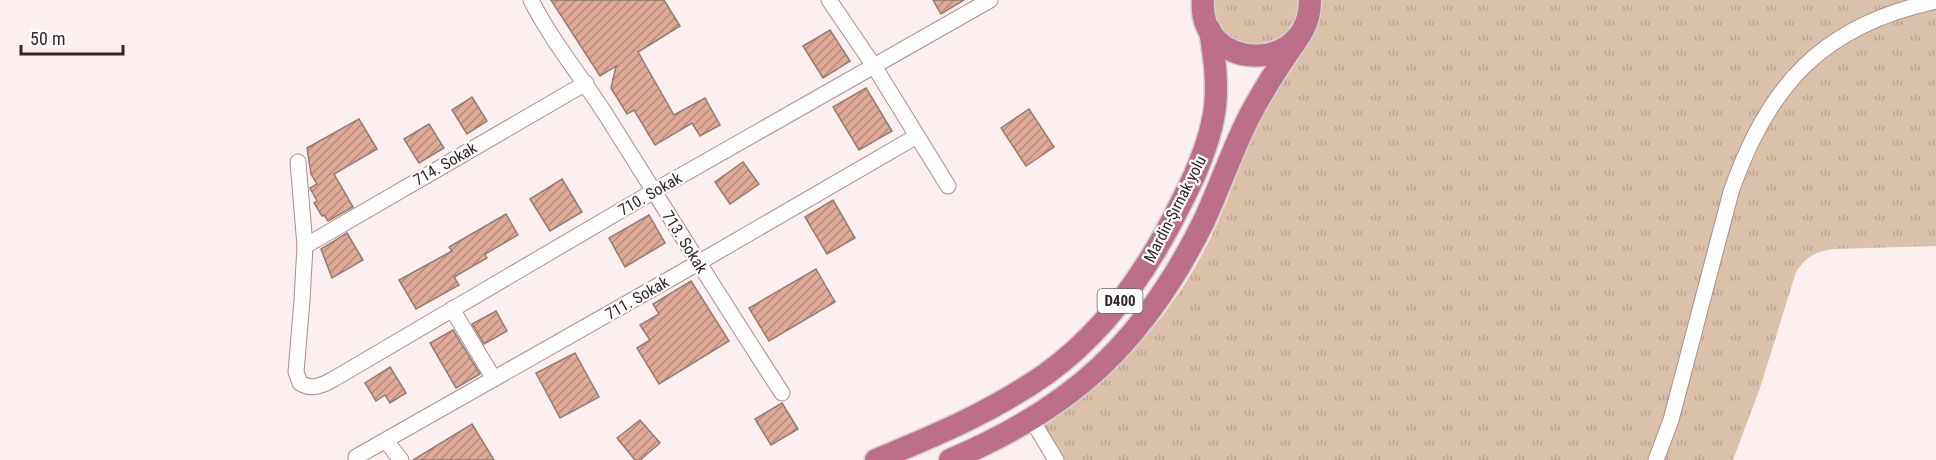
<svg xmlns="http://www.w3.org/2000/svg" width="1936" height="460" font-family="'Roboto Condensed',sans-serif">
<style>
.grass{fill:url(#grass-tufts)}
.building{fill:url(#building-hatch);stroke:#937c74;stroke-width:1.5}
.lines{fill:none;stroke-linecap:round;stroke-linejoin:round}
.minor-casing{stroke:#a98f8e;stroke-width:17}
.highway-casing{stroke:#d2cfcf;stroke-width:25}
.minor{stroke:#fff;stroke-width:15}
.highway{stroke:#bd6f8a;stroke-width:22}
.labels{text-anchor:middle;dominant-baseline:central;stroke-width:4.5;stroke-linejoin:round;paint-order:stroke}
.shield{fill:#fff;stroke:#6f6767;stroke-width:1.5}
.shield-label{font-size:15px;font-weight:bold;fill:#312626}
.street-label{font-size:16px;fill:#312626;stroke:#fff}
</style>
<defs>
<pattern id="grass-tufts" width="24" height="20" patternUnits="userSpaceOnUse" patternTransform="scale(1.5)"><rect width="24" height="20" fill="#dbc0aa"/><path d="M3 7l-1-3M5 7V3M7 7l1-3M15 17l-1-3M17 17v-4M19 17l1-3" fill="none" stroke="#bca592"/></pattern>
<pattern id="building-hatch" width="6" height="6" patternUnits="userSpaceOnUse" patternTransform="scale(1.5)"><rect width="6" height="6" fill="#e0aa96"/><path d="M-1 1l2-2M0 6l6-6M5 7l2-2" fill="none" stroke="#b68a7a"/></pattern>
</defs>
<rect width="100%" height="100%" fill="#fbefef"/>
<g class="grass">
<path d="M 1213,0 L 1303,0 L 1301,17 L 1283,41 L 1253,48 L 1227,37 L 1219,26 L 1214,12 Z"/>
<path d="M 1320,0 L 1936,0 L 1936,246 L 1834,249 C 1814,252 1807,256 1796,272 L 1760,388 L 1733,460 L 1056,460 L 1038,430 C 1114,379 1172,318 1212,235 C 1222,214 1230,193 1238,172 C 1244,156 1249,139 1256,125 C 1271,95 1295,70 1309,40 C 1315,28 1317,13 1320,0 Z"/>
</g>
<g class="building">
<path d="M 551,0 L 664,0 L 680,26 L 638,52 L 674,115 L 705,98 L 720,125 L 700,136 L 692,123 L 655,145 L 634,110 L 627,114 L 611,88 L 616,66 L 600,76 Z"/>
<path d="M 933,0 L 964,0 L 941,14 Z"/>
<path d="M 830,30 L 850,61 L 823,78 L 803,46 Z"/>
<path d="M 866,88 L 892,131 L 859,150 L 833,107 Z"/>
<path d="M 472,97 L 487,121 L 467,134 L 452,110 Z"/>
<path d="M 1029,109 L 1054,147 L 1026,166 L 1001,128 Z"/>
<path d="M 359,119 L 377,149 L 334,174 L 353,207 L 328,221 L 324,215 L 322,216 L 314,203 L 317,201 L 310,188 L 317,184 L 311,174 L 307,148 Z"/>
<path d="M 429,124 L 444,148 L 419,163 L 404,139 Z"/>
<path d="M 743,162 L 759,184 L 730,204 L 715,182 Z"/>
<path d="M 562,179 L 582,212 L 550,231 L 530,199 Z"/>
<path d="M 833,200 L 855,238 L 827,254 L 805,217 Z"/>
<path d="M 506,214 L 518,235 L 485,254 L 487,258 L 454,277 L 459,285 L 416,309 L 399,280 L 452,251 L 449,247 Z"/>
<path d="M 649,215 L 665,243 L 625,267 L 609,238 Z"/>
<path d="M 347,233 L 363,260 L 332,278 L 321,249 Z"/>
<path d="M 816,269 L 835,302 L 769,341 L 749,308 Z"/>
<path d="M 691,281 L 729,341 L 659,384 L 637,348 L 650,340 L 640,325 L 659,314 L 653,304 Z"/>
<path d="M 496,311 L 507,331 L 484,344 L 472,324 Z"/>
<path d="M 453,330 L 480,374 L 456,388 L 430,343 Z"/>
<path d="M 575,353 L 599,397 L 560,418 L 536,373 Z"/>
<path d="M 390,367 L 406,393 L 390,403 L 385,395 L 376,401 L 365,383 Z"/>
<path d="M 782,403 L 798,429 L 771,445 L 755,419 Z"/>
<path d="M 640,420 L 660,443 L 640,460 L 635,460 L 617,438 Z"/>
<path d="M 472,424 L 494,460 L 413,460 Z"/>
</g>
<g class="lines">
<defs>
<g id="minor">
<path d="M 531,0 C 551,40 581,76 606,115 C 664,207 722,301 782,393"/>
<path d="M 829,0 L 874,66 L 948,186"/>
<path d="M 298,162 L 305,246 L 302,300 L 296,372 L 300,383 C 311,390 321,386 332,380 L 654,191 L 990,0"/>
<path d="M 305,246 L 586,83"/>
<path d="M 452,309 L 494,379"/>
<path d="M 1032,420 L 1056,460"/>
<path d="M 386,441 L 401,460"/>
<path d="M 356,457 L 698,263 L 917,136"/>
<path d="M 1656,460 L 1671,420 L 1731,192 C 1768,85 1823,25 1936,1"/>
</g>
<g id="highway">
<path d="M 1203,0 C 1197,71 1310,77 1310,0"/>
<path d="M 876,460 C 936,435 992,412 1046,374 C 1106,331 1150,267 1182,201 C 1197,172 1211,140 1215,107 C 1218,81 1214,56 1210,30"/>
<path d="M 950,460 C 1073,408 1143,343 1203,223 C 1219,189 1231,153 1248,119 C 1263,89 1282,61 1301,34"/>
</g>
</defs>
<use href="#minor" class="minor-casing"/>
<use href="#highway" class="highway-casing"/>
<use href="#minor" class="minor"/>
<use href="#highway" class="highway"/>
</g>
<g class="labels">
<rect class="shield" x="1097.5" y="289" width="45" height="24" rx="4.5"/>
<g class="shield-label">
<text x="1120" y="301">D400</text>
</g>
<g class="street-label">
<text transform="translate(445 164) rotate(-30)">714. Sokak</text>
<text transform="translate(650 194) rotate(-30)">710. Sokak</text>
<text transform="translate(1175 209) rotate(-63)">Mardin-Şırnak yolu</text>
<text transform="translate(685 242) rotate(58)">713. Sokak</text>
<text transform="translate(637 298) rotate(-30)">711. Sokak</text>
</g>
</g>
<path d="M21 45v9h102v-9" fill="none" stroke="#312626" stroke-width="3"/>
<text x="30" y="45" font-size="18" fill="#312626" stroke="#ffffff" stroke-width="4.5" paint-order="stroke">50 m</text>
</svg>
